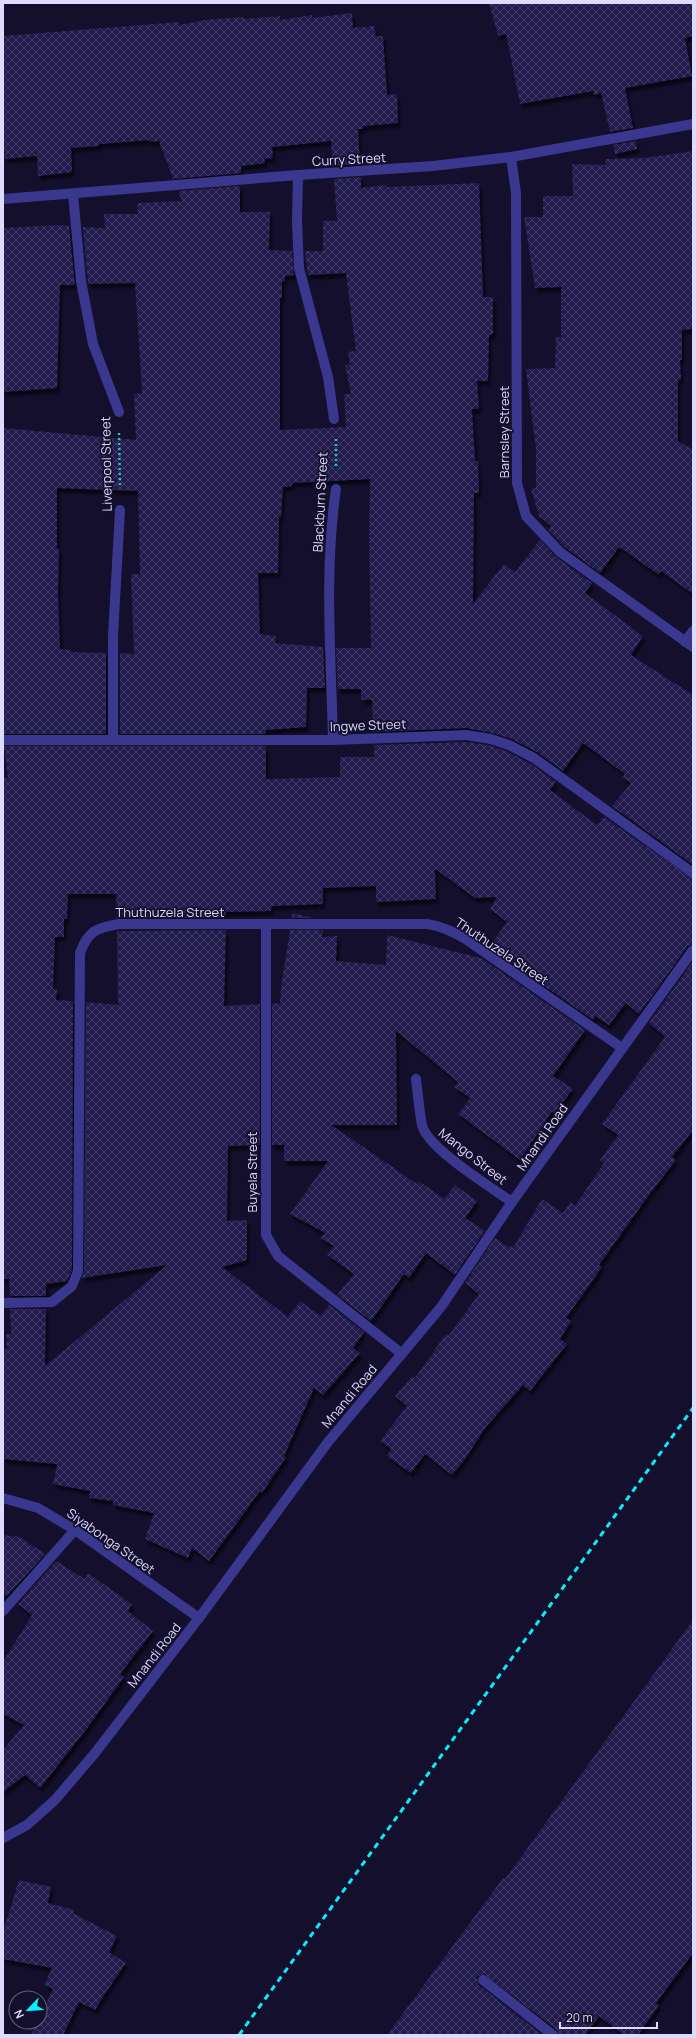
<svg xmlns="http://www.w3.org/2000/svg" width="696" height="2038" font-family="Manrope,sans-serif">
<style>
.building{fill:url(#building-cross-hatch);filter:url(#shadow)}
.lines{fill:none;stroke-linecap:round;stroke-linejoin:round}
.path{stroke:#29c5b7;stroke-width:2.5;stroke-dasharray:2 3;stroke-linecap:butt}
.minor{stroke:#39388e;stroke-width:10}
.rail{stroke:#07edff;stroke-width:3;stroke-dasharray:6 5;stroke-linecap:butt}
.labels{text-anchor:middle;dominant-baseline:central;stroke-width:3.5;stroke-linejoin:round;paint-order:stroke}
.street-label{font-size:13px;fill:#dedbff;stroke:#140f2c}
</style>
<defs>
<pattern id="building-cross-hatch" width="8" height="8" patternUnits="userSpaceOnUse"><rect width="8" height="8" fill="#231a4e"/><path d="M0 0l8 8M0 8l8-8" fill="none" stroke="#423b69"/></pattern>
<filter id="shadow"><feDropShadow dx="2.5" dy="4.5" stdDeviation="1" flood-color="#0009"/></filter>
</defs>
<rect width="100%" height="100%" fill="#140f2c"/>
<g class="building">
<path d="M 489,3 L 693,3 L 693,36 L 685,38 L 692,76 L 625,88 L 633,128 L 610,132 L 601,93 L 594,95 L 593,91 L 520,104 L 506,34 L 498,36 Z"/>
<path d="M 352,13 L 353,28 L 374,26 L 376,36 L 383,36 L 387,95 L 397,94 L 398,123 L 363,126 L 363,129 L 358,129 L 360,164 L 333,166 L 331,141 L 272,147 L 273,158 L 264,159 L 265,163 L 241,166 L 241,173 L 173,179 L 159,141 L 150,142 L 150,140 L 99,144 L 99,146 L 71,148 L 72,172 L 38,176 L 37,156 L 5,159 L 3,128 L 3,36 L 179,22 L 179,25 L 205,20 L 243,17 L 244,19 L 280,16 L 280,20 L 312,15 L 312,18 Z"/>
<path d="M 636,141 L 637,149 L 615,154 L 613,145 Z"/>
<path d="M 693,151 L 693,329 L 682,330 L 682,360 L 680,360 L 681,380 L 678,380 L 678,441 L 693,450 L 693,594 L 661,571 L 658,574 L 619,547 L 600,573 L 564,547 L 548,530 L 551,526 L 539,516 L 531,489 L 536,488 L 536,449 L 526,369 L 555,368 L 556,337 L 561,337 L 561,287 L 535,288 L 524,217 L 543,217 L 543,196 L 573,196 L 572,164 L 605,165 L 606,159 L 644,158 Z"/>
<path d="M 361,177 L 361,188 L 386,185 L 386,187 L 479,183 L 483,297 L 493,297 L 493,334 L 489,335 L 488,381 L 477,381 L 479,409 L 472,409 L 475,461 L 478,461 L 479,493 L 474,493 L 473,604 L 504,564 L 515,572 L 540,540 L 556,557 L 592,583 L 585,593 L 643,636 L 631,655 L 693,695 L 693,865 L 612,806 L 631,783 L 623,777 L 625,774 L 583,743 L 563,771 L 537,752 L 512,739 L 492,733 L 466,728 L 373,732 L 372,700 L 361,700 L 361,689 L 338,689 L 336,648 L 371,648 L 369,536 L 370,479 L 292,483 L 292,486 L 283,487 L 281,517 L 279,517 L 278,573 L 258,573 L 260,634 L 276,636 L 275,643 L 323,647 L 325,688 L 307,688 L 306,727 L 266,730 L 266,734 L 120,734 L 120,653 L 134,654 L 131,574 L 140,574 L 138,491 L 57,488 L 57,549 L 59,549 L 58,592 L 60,649 L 71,650 L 71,652 L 106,653 L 106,734 L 3,734 L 3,428 L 136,440 L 134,394 L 142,393 L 135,283 L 88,284 L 83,227 L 105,228 L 104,214 L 138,214 L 137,203 L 182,201 L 178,191 L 240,186 L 240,212 L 270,212 L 269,250 L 292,251 L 294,275 L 285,276 L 285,282 L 282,281 L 282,298 L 280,298 L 280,430 L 346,427 L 344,394 L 351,394 L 345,365 L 350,365 L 348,352 L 356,351 L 346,273 L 308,275 L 305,251 L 323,251 L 323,221 L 337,221 L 334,179 Z"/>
<path d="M 58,225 L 69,226 L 75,285 L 60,285 L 57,388 L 3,392 L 3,228 Z"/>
<path d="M 466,742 L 489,745 L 506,751 L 531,764 L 556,782 L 550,790 L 597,825 L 604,817 L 693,879 L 693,944 L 688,946 L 639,1014 L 626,1003 L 609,1025 L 595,1016 L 593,1020 L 489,947 L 507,922 L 490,909 L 497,897 L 475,898 L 435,869 L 436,899 L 376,902 L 376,886 L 323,888 L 323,904 L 272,906 L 271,911 L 226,912 L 226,918 L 117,918 L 116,894 L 68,894 L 67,919 L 64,919 L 64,937 L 55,937 L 53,989 L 57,989 L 56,1000 L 73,1001 L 72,1270 L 67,1281 L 46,1284 L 46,1296 L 10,1296 L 9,1279 L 3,1279 L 3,778 L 8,778 L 4,746 L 266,746 L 266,779 L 340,777 L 340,757 L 374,757 L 374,745 Z"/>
<path d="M 292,913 L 313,918 L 292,918 Z"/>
<path d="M 226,930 L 224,1006 L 260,1004 L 260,1145 L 228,1146 L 227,1221 L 247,1220 L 247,1260 L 222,1267 L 288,1317 L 300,1301 L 321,1316 L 329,1305 L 364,1332 L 353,1348 L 360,1353 L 323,1395 L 314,1388 L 284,1456 L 286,1457 L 262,1493 L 260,1491 L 209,1561 L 192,1548 L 188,1558 L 145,1539 L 154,1513 L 113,1505 L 113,1501 L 89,1498 L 90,1491 L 53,1484 L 57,1464 L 3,1459 L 3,1349 L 7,1349 L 6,1334 L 11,1334 L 10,1309 L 46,1309 L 45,1366 L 167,1265 L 82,1278 L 84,1271 L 86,1002 L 118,1005 L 117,931 Z"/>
<path d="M 290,930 L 323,930 L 322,937 L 337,936 L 336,961 L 386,965 L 387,935 L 481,958 L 585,1030 L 553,1076 L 573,1089 L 554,1113 L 552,1111 L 520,1160 L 458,1114 L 470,1098 L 454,1087 L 458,1082 L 396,1031 L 397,1125 L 331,1125 L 397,1170 L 397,1173 L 398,1171 L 417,1184 L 419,1181 L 444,1199 L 455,1185 L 477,1201 L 465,1218 L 485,1231 L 455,1275 L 426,1253 L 409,1278 L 404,1274 L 371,1321 L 337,1295 L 354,1274 L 327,1255 L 334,1246 L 320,1238 L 325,1233 L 290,1214 L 328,1161 L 284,1161 L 284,1145 L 272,1145 L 272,1004 L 280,1003 L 281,987 Z"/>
<path d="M 693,961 L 693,1130 L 672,1157 L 676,1160 L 651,1192 L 599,1265 L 602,1267 L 566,1318 L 571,1321 L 560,1339 L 567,1344 L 530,1391 L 523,1385 L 485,1428 L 465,1459 L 452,1475 L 425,1454 L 411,1473 L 387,1456 L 391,1449 L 380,1441 L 407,1406 L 395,1396 L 412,1376 L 415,1378 L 446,1334 L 448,1336 L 479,1294 L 465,1283 L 495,1238 L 508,1247 L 510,1246 L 513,1248 L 542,1199 L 563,1213 L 570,1202 L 575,1206 L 604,1163 L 600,1160 L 618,1135 L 602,1124 L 665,1037 L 649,1023 Z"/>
<path d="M 3,1535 L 20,1537 L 45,1554 L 7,1596 L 3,1593 Z"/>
<path d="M 56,1561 L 85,1579 L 88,1573 L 132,1604 L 128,1611 L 153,1631 L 120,1674 L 124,1677 L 88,1727 L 40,1788 L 25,1775 L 3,1792 L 3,1750 L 24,1725 L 3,1714 L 3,1662 L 32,1615 L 18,1604 Z"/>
<path d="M 693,1620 L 693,1953 L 656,2003 L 659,2005 L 638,2035 L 624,2035 L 599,2016 L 585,2035 L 559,2035 L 557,2030 L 484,1974 L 478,1976 L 477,1979 L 479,1985 L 542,2035 L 387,2035 L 503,1878 L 505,1879 Z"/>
<path d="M 19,1880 L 51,1887 L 48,1903 L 74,1910 L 73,1913 L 117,1936 L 109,1952 L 126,1963 L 104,1995 L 95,2010 L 79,2002 L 63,2035 L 31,2035 L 38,2022 L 40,2022 L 40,2017 L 53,1989 L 44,1985 L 52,1968 L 3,1959 L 3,1932 Z"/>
</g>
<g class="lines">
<g class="path">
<path d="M 119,433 L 120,488"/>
<path d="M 336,439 L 336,468"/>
</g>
<g class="minor">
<path d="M 511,157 L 516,193 L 517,483 L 526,516 L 560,552 L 693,647"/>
<path d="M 298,175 L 297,221 L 299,268 L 328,377 L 334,419"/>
<path d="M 73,194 L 81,281 L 93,344 L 119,412"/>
<path d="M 3,199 L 298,175 L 433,166 L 511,157 L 693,124"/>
<path d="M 685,642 L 693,631"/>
<path d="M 3,740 L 333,740 L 466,735 L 491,739 L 509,745 L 534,758 L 693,873"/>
<path d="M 113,740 L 113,636 L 120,510"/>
<path d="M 333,740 C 331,656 324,571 336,489"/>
<path d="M 266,925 L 266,1235 L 278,1256 L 402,1354"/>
<path d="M 416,1079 C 418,1094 419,1110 422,1125 C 427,1148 492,1188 512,1202"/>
<path d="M 3,1303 L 52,1302 L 72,1286 L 78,1271 L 80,953 C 88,931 96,928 119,924 L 427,924 C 441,926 451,931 464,938 L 622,1048"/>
<path d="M 3,1498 L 38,1508 L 75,1530 L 199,1618"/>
<path d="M 3,1611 L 75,1530"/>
<path d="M 3,1838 L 27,1825 L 55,1800 L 95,1753 L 199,1618 L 328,1442 L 441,1307 L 512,1202 L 693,950"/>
<path d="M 483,1980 L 553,2035"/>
</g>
<path class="rail" d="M 239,2035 L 693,1408"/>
</g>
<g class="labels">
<g class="street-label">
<text transform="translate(349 159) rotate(-3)">Curry Street</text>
<text transform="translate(504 432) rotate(-90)">Barnsley Street</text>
<text transform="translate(106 464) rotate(-91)">Liverpool Street</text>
<text transform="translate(320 502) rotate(-87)">Blackburn Street</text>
<text transform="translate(368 725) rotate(-2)">Ingwe Street</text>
<text x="170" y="912">Thuthuzela Street</text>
<text transform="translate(502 951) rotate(34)">Thuthuzela Street</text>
<text transform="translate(542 1137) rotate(-55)">Mnandi Road</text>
<text transform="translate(473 1156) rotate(38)">Mango Street</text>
<text transform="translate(252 1172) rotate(-90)">Buyela Street</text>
<text transform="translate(349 1396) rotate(-50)">Mnandi Road</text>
<text transform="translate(111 1541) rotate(35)">Siyabonga Street</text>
<text transform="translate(154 1655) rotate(-52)">Mnandi Road</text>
</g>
</g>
<rect width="696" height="2038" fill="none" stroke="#dedbff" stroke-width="8"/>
<g transform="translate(28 2010) rotate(245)"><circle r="19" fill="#140f2c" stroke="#656180"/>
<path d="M0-3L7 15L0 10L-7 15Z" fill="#07edff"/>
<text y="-6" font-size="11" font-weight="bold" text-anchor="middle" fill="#dedbff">N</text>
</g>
<path d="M560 2022v6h97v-6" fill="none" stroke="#dedbff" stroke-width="2"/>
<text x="566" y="2022" font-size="12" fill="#dedbff" stroke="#140f2c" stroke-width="3" paint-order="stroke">20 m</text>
</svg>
